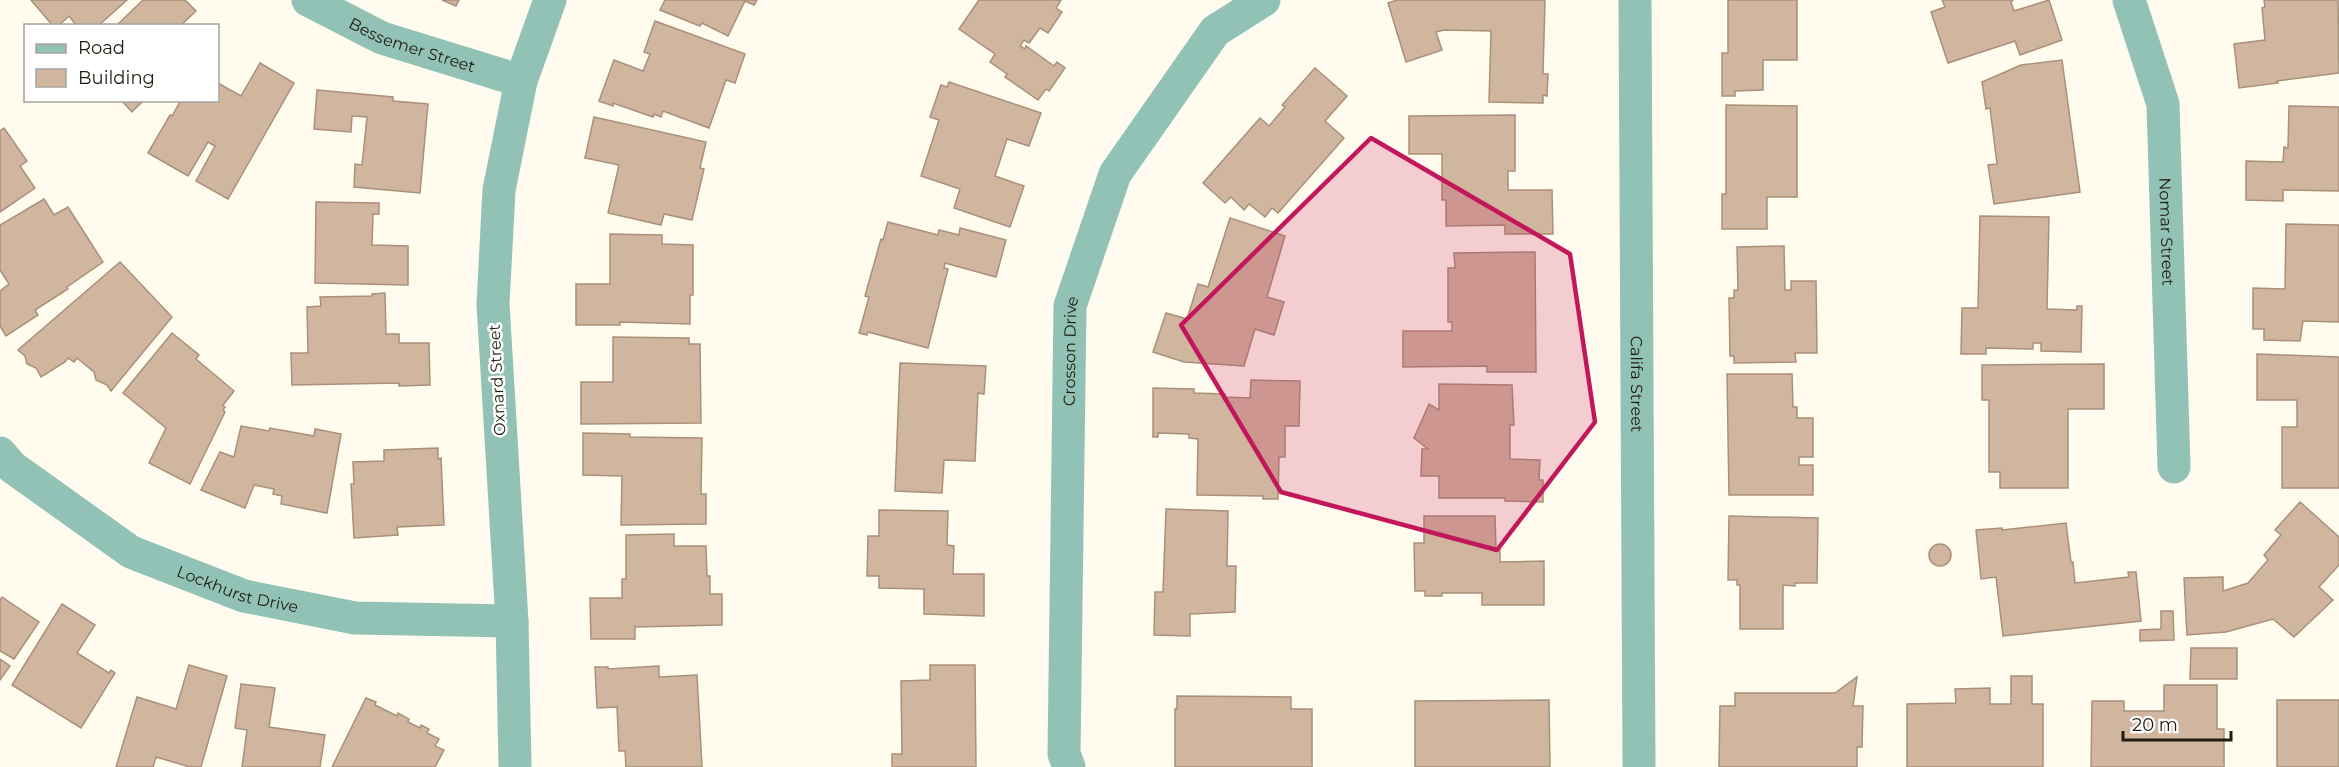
<svg xmlns="http://www.w3.org/2000/svg" width="2339" height="767" font-family="Montserrat,sans-serif">
<style>
.building{fill:#d1b69f;stroke:#a9907a;stroke-width:1.5}
.lines{fill:none;stroke-linecap:round;stroke-linejoin:round}
.street{stroke:#92c2b6;stroke-width:33}
.marked{fill:#c2185b;fill-opacity:0.2;stroke:#c2185b;stroke-width:4.5;stroke-linejoin:round}
.labels{text-anchor:middle;dominant-baseline:central;stroke-width:5;stroke-linejoin:round;paint-order:stroke}
.street-label{font-size:16px;fill:#1f1c10;stroke:#fff}
</style>
<rect width="100%" height="100%" fill="#fffbee"/>
<g class="building">
<path d="M 31,0 L 127,0 L 98,26 L 77,26 L 69,16 L 58,26 L 53,26 Z"/>
<path d="M 143,0 L 185,0 L 196,11 L 180,26 L 116,26 Z"/>
<path d="M 442,0 L 459,0 L 456,6 Z"/>
<path d="M 665,0 L 757,0 L 754,5 L 745,1 L 728,36 L 702,23 L 700,26 L 660,10 Z"/>
<path d="M 979,0 L 1061,0 L 1056,8 L 1062,12 L 1048,33 L 1040,28 L 1029,43 L 1024,40 L 1020,46 L 1025,49 L 1026,46 L 1054,66 L 1057,62 L 1065,68 L 1049,91 L 1046,89 L 1038,100 L 1005,77 L 1007,74 L 990,62 L 995,54 L 959,29 Z"/>
<path d="M 1397,0 L 1545,0 L 1543,74 L 1548,74 L 1547,96 L 1543,95 L 1543,103 L 1489,102 L 1491,31 L 1444,30 L 1436,32 L 1442,50 L 1406,62 L 1388,3 Z"/>
<path d="M 1728,0 L 1797,0 L 1797,60 L 1763,60 L 1763,90 L 1735,91 L 1735,96 L 1722,96 L 1722,53 L 1728,53 Z"/>
<path d="M 1942,0 L 2013,0 L 2011,2 L 2014,11 L 2049,0 L 2062,40 L 2020,55 L 2015,41 L 1948,63 L 1931,12 L 1945,7 Z"/>
<path d="M 2264,0 L 2338,0 L 2339,73 L 2277,81 L 2278,83 L 2239,88 L 2234,44 L 2265,40 L 2262,8 L 2265,7 Z"/>
<path d="M 655,21 L 745,54 L 735,83 L 726,80 L 709,128 L 663,111 L 661,117 L 654,114 L 653,117 L 613,103 L 613,106 L 599,101 L 614,60 L 643,71 L 650,54 L 644,52 Z"/>
<path d="M 2062,60 L 2080,192 L 1994,204 L 1988,165 L 1997,164 L 1990,108 L 1986,109 L 1982,82 L 2021,65 Z"/>
<path d="M 260,63 L 294,83 L 228,199 L 196,181 L 215,146 L 208,142 L 188,176 L 148,153 L 170,115 L 172,116 L 181,100 L 218,100 L 218,83 L 241,96 Z"/>
<path d="M 1315,68 L 1347,96 L 1325,121 L 1344,138 L 1278,213 L 1272,208 L 1265,217 L 1249,204 L 1244,210 L 1231,197 L 1225,203 L 1203,183 L 1260,118 L 1269,126 L 1285,107 L 1282,105 Z"/>
<path d="M 949,82 L 1041,113 L 1029,146 L 1007,139 L 995,176 L 1024,186 L 1010,227 L 954,208 L 960,189 L 921,176 L 939,120 L 930,117 L 941,85 L 947,87 Z"/>
<path d="M 317,90 L 393,97 L 393,101 L 428,104 L 420,193 L 354,187 L 355,164 L 362,165 L 367,117 L 352,116 L 351,132 L 314,129 Z"/>
<path d="M 121,100 L 144,100 L 132,112 Z"/>
<path d="M 1726,105 L 1797,106 L 1797,197 L 1767,197 L 1767,229 L 1722,229 L 1722,194 L 1726,194 Z"/>
<path d="M 2289,106 L 2339,107 L 2339,191 L 2283,190 L 2283,201 L 2246,200 L 2246,161 L 2283,162 L 2284,147 L 2288,148 Z"/>
<path d="M 1515,115 L 1515,171 L 1508,171 L 1508,190 L 1552,190 L 1553,234 L 1505,234 L 1505,225 L 1446,226 L 1446,200 L 1442,200 L 1442,154 L 1409,154 L 1409,116 Z"/>
<path d="M 594,117 L 706,142 L 700,168 L 704,169 L 692,220 L 664,214 L 661,225 L 608,213 L 619,165 L 585,158 Z"/>
<path d="M 4,128 L 27,161 L 20,166 L 35,188 L 0,212 L 0,131 Z"/>
<path d="M 44,199 L 54,215 L 68,207 L 103,262 L 67,287 L 68,289 L 35,310 L 38,315 L 6,336 L 0,326 L 0,291 L 9,284 L 0,270 L 0,225 Z"/>
<path d="M 316,202 L 379,203 L 379,214 L 373,214 L 372,245 L 408,246 L 408,285 L 315,283 Z"/>
<path d="M 1980,216 L 2049,217 L 2047,309 L 2077,310 L 2077,306 L 2082,306 L 2081,352 L 2041,351 L 2041,343 L 2033,343 L 2033,349 L 1986,348 L 1986,354 L 1961,354 L 1962,308 L 1978,308 Z"/>
<path d="M 1230,218 L 1285,236 L 1267,297 L 1284,302 L 1274,335 L 1255,329 L 1244,366 L 1184,362 L 1153,352 L 1166,313 L 1187,319 L 1198,284 L 1208,287 Z"/>
<path d="M 888,222 L 938,235 L 939,230 L 959,235 L 960,228 L 1006,240 L 996,277 L 945,263 L 944,268 L 948,269 L 928,348 L 868,332 L 867,335 L 859,333 L 869,297 L 865,296 L 881,239 L 883,240 Z"/>
<path d="M 2286,224 L 2339,225 L 2339,322 L 2303,321 L 2300,341 L 2264,340 L 2264,329 L 2253,329 L 2253,288 L 2285,289 Z"/>
<path d="M 610,234 L 662,235 L 662,244 L 693,245 L 693,295 L 690,295 L 690,324 L 620,322 L 620,325 L 576,325 L 576,284 L 610,284 Z"/>
<path d="M 1784,246 L 1785,290 L 1791,290 L 1791,281 L 1816,281 L 1817,353 L 1795,353 L 1796,362 L 1734,363 L 1734,356 L 1730,356 L 1729,298 L 1734,298 L 1734,290 L 1738,290 L 1737,247 Z"/>
<path d="M 1535,252 L 1536,372 L 1487,372 L 1487,366 L 1403,367 L 1403,331 L 1452,331 L 1452,322 L 1448,322 L 1448,268 L 1455,268 L 1454,253 Z"/>
<path d="M 120,262 L 172,317 L 111,391 L 107,385 L 96,380 L 94,372 L 77,358 L 74,362 L 68,358 L 65,362 L 41,377 L 36,368 L 27,364 L 25,356 L 18,350 Z"/>
<path d="M 385,293 L 386,334 L 399,334 L 399,343 L 429,343 L 430,385 L 399,386 L 399,383 L 292,385 L 291,353 L 308,353 L 307,307 L 321,306 L 320,297 L 372,296 L 372,294 Z"/>
<path d="M 172,333 L 199,355 L 196,359 L 234,391 L 223,405 L 225,407 L 223,410 L 225,412 L 190,484 L 149,463 L 166,428 L 123,393 Z"/>
<path d="M 613,337 L 689,338 L 689,344 L 700,344 L 701,423 L 581,424 L 581,382 L 613,382 Z"/>
<path d="M 2257,354 L 2339,357 L 2339,488 L 2282,488 L 2282,427 L 2297,427 L 2297,400 L 2257,400 Z"/>
<path d="M 900,363 L 986,366 L 984,394 L 978,393 L 975,461 L 944,460 L 942,493 L 895,491 Z"/>
<path d="M 2104,364 L 2104,409 L 2068,409 L 2068,488 L 2000,488 L 2000,472 L 1989,472 L 1989,400 L 1982,400 L 1982,365 Z"/>
<path d="M 1727,374 L 1792,374 L 1793,407 L 1797,407 L 1797,418 L 1813,418 L 1813,457 L 1799,457 L 1799,465 L 1813,465 L 1813,495 L 1729,495 Z"/>
<path d="M 1251,380 L 1300,381 L 1299,426 L 1285,426 L 1285,457 L 1279,457 L 1278,499 L 1263,499 L 1263,496 L 1197,495 L 1198,439 L 1189,438 L 1189,434 L 1158,433 L 1158,437 L 1153,437 L 1153,388 L 1194,389 L 1194,393 L 1225,394 L 1225,397 L 1250,398 Z"/>
<path d="M 1439,384 L 1512,385 L 1514,425 L 1510,425 L 1510,459 L 1540,460 L 1539,480 L 1543,480 L 1543,502 L 1505,501 L 1505,498 L 1439,498 L 1439,476 L 1421,476 L 1422,449 L 1428,449 L 1414,438 L 1429,404 L 1439,410 Z"/>
<path d="M 241,426 L 269,431 L 270,428 L 314,436 L 315,429 L 341,434 L 327,513 L 281,504 L 282,496 L 273,494 L 274,489 L 254,485 L 245,508 L 201,490 L 220,452 L 234,457 Z"/>
<path d="M 583,433 L 630,434 L 630,437 L 702,438 L 701,494 L 706,494 L 706,524 L 621,525 L 622,476 L 583,475 Z"/>
<path d="M 438,448 L 438,459 L 441,458 L 444,525 L 397,527 L 398,535 L 354,538 L 351,484 L 354,484 L 353,462 L 384,461 L 384,450 Z"/>
<path d="M 2300,502 L 2339,537 L 2339,565 L 2319,587 L 2333,600 L 2294,637 L 2273,619 L 2226,632 L 2187,635 L 2184,578 L 2223,577 L 2223,591 L 2248,583 L 2268,560 L 2264,555 L 2281,535 L 2275,530 Z"/>
<path d="M 1166,509 L 1228,511 L 1227,566 L 1236,566 L 1235,612 L 1190,614 L 1190,636 L 1154,635 L 1155,592 L 1163,592 Z"/>
<path d="M 879,510 L 948,511 L 947,545 L 954,546 L 953,574 L 984,574 L 984,616 L 924,614 L 924,589 L 879,588 L 879,576 L 867,576 L 868,536 L 879,536 Z"/>
<path d="M 1424,516 L 1495,516 L 1496,550 L 1500,550 L 1500,562 L 1544,561 L 1544,605 L 1482,605 L 1482,593 L 1442,593 L 1442,596 L 1425,596 L 1425,591 L 1415,591 L 1414,543 L 1424,543 Z"/>
<path d="M 1729,516 L 1818,518 L 1817,583 L 1795,583 L 1795,586 L 1783,585 L 1783,629 L 1740,629 L 1740,585 L 1737,585 L 1737,580 L 1728,580 Z"/>
<path d="M 2066,523 L 2071,562 L 2073,562 L 2075,583 L 2129,577 L 2128,572 L 2136,572 L 2141,621 L 2003,636 L 1996,577 L 1981,579 L 1976,530 L 2002,528 L 2002,530 Z"/>
<path d="M 674,534 L 674,546 L 706,546 L 707,576 L 710,576 L 710,594 L 722,594 L 722,625 L 635,627 L 635,639 L 591,639 L 590,598 L 622,598 L 622,579 L 626,579 L 626,535 Z"/>
<circle cx="1940" cy="555" r="11"/>
<path d="M 2,597 L 39,622 L 14,659 L 0,651 L 0,600 Z"/>
<path d="M 62,604 L 95,625 L 77,653 L 109,673 L 111,670 L 115,673 L 81,728 L 12,685 Z"/>
<path d="M 2161,611 L 2173,611 L 2174,640 L 2140,641 L 2140,630 L 2161,629 Z"/>
<path d="M 2191,648 L 2237,648 L 2237,679 L 2190,679 Z"/>
<path d="M 0,659 L 10,666 L 0,680 Z"/>
<path d="M 189,665 L 227,676 L 201,767 L 190,767 L 156,757 L 153,767 L 116,767 L 137,697 L 176,709 Z"/>
<path d="M 930,665 L 975,665 L 976,767 L 892,767 L 892,754 L 902,754 L 901,681 L 930,680 Z"/>
<path d="M 659,666 L 659,677 L 697,675 L 702,767 L 626,767 L 625,751 L 619,751 L 617,707 L 597,708 L 595,667 L 608,667 L 608,669 Z"/>
<path d="M 2011,676 L 2032,676 L 2032,704 L 2043,704 L 2043,767 L 1907,767 L 1907,704 L 1956,703 L 1955,689 L 1990,688 L 1990,704 L 2011,704 Z"/>
<path d="M 1857,677 L 1853,706 L 1863,706 L 1862,747 L 1857,747 L 1857,767 L 1719,767 L 1720,706 L 1735,706 L 1735,693 L 1835,693 Z"/>
<path d="M 241,684 L 275,688 L 269,727 L 325,735 L 320,767 L 242,767 L 247,730 L 235,728 Z"/>
<path d="M 2164,685 L 2217,685 L 2217,729 L 2224,729 L 2224,767 L 2091,767 L 2092,701 L 2124,701 L 2124,711 L 2164,711 Z"/>
<path d="M 1177,696 L 1291,697 L 1291,709 L 1312,709 L 1312,767 L 1175,767 L 1175,709 L 1177,709 Z"/>
<path d="M 366,698 L 376,702 L 375,705 L 397,716 L 398,713 L 409,719 L 408,722 L 420,728 L 421,725 L 429,729 L 427,733 L 439,739 L 435,746 L 444,750 L 435,767 L 332,767 Z"/>
<path d="M 1549,700 L 1550,767 L 1415,767 L 1415,701 Z"/>
<rect x="2277" y="700" width="62" height="67"/>
</g>
<g class="lines">
<g class="street">
<path id="s1" d="M 308,0 L 382,38 L 521,81"/>
<path id="s2" d="M 1635,0 L 1639,767"/>
<path id="s3" d="M 2129,0 L 2163,104 L 2174,467"/>
<path id="s4" d="M 0,453 L 12,467 L 131,552 L 244,596 L 355,618 L 512,621"/>
<path d="M 515,767 L 512,621 L 493,304 L 499,190 L 521,81 L 550,0"/>
<path id="s5" d="M 1069,767 L 1064,754 L 1070,306 L 1115,174 L 1215,31 L 1264,0"/>
</g>
</g>
<path class="marked" d="M 1371,138 L 1570,254 L 1595,422 L 1497,550 L 1281,492 L 1181,325 Z"/>
<g class="labels">
<g class="street-label">
<text stroke="none"><textPath href="#s1" startOffset="114">Bessemer Street</textPath></text>
<text stroke="none"><textPath href="#s3" startOffset="237">Nomar Street</textPath></text>
<text stroke="none"><textPath href="#s5" startOffset="417">Crosson Drive</textPath></text>
<text transform="translate(497 380) rotate(-93)">Oxnard Street</text>
<text stroke="none"><textPath href="#s2" startOffset="384">Califa Street</textPath></text>
<text stroke="none"><textPath href="#s4" startOffset="278">Lockhurst Drive</textPath></text>
</g>
</g>
<rect x="24" y="24" width="195" height="78" fill="#ffffff" stroke="#a5a49f" stroke-width="1.5"/>
<rect x="36" y="44" width="30" height="9" fill="#92c2b6" stroke="#a5a49f" stroke-width="1.5"/>
<text x="78" y="54" font-size="18" fill="#1f1c10">Road</text>
<rect x="36" y="69" width="30" height="18" fill="#d1b69f" stroke="#a5a49f" stroke-width="1.5"/>
<text x="78" y="84" font-size="18" fill="#1f1c10">Building</text>
<path d="M2123 731v9h108v-9" fill="none" stroke="#1f1c10" stroke-width="3"/>
<text x="2132" y="731" font-size="18" fill="#1f1c10" stroke="#ffffff" stroke-width="4.5" paint-order="stroke">20 m</text>
</svg>
